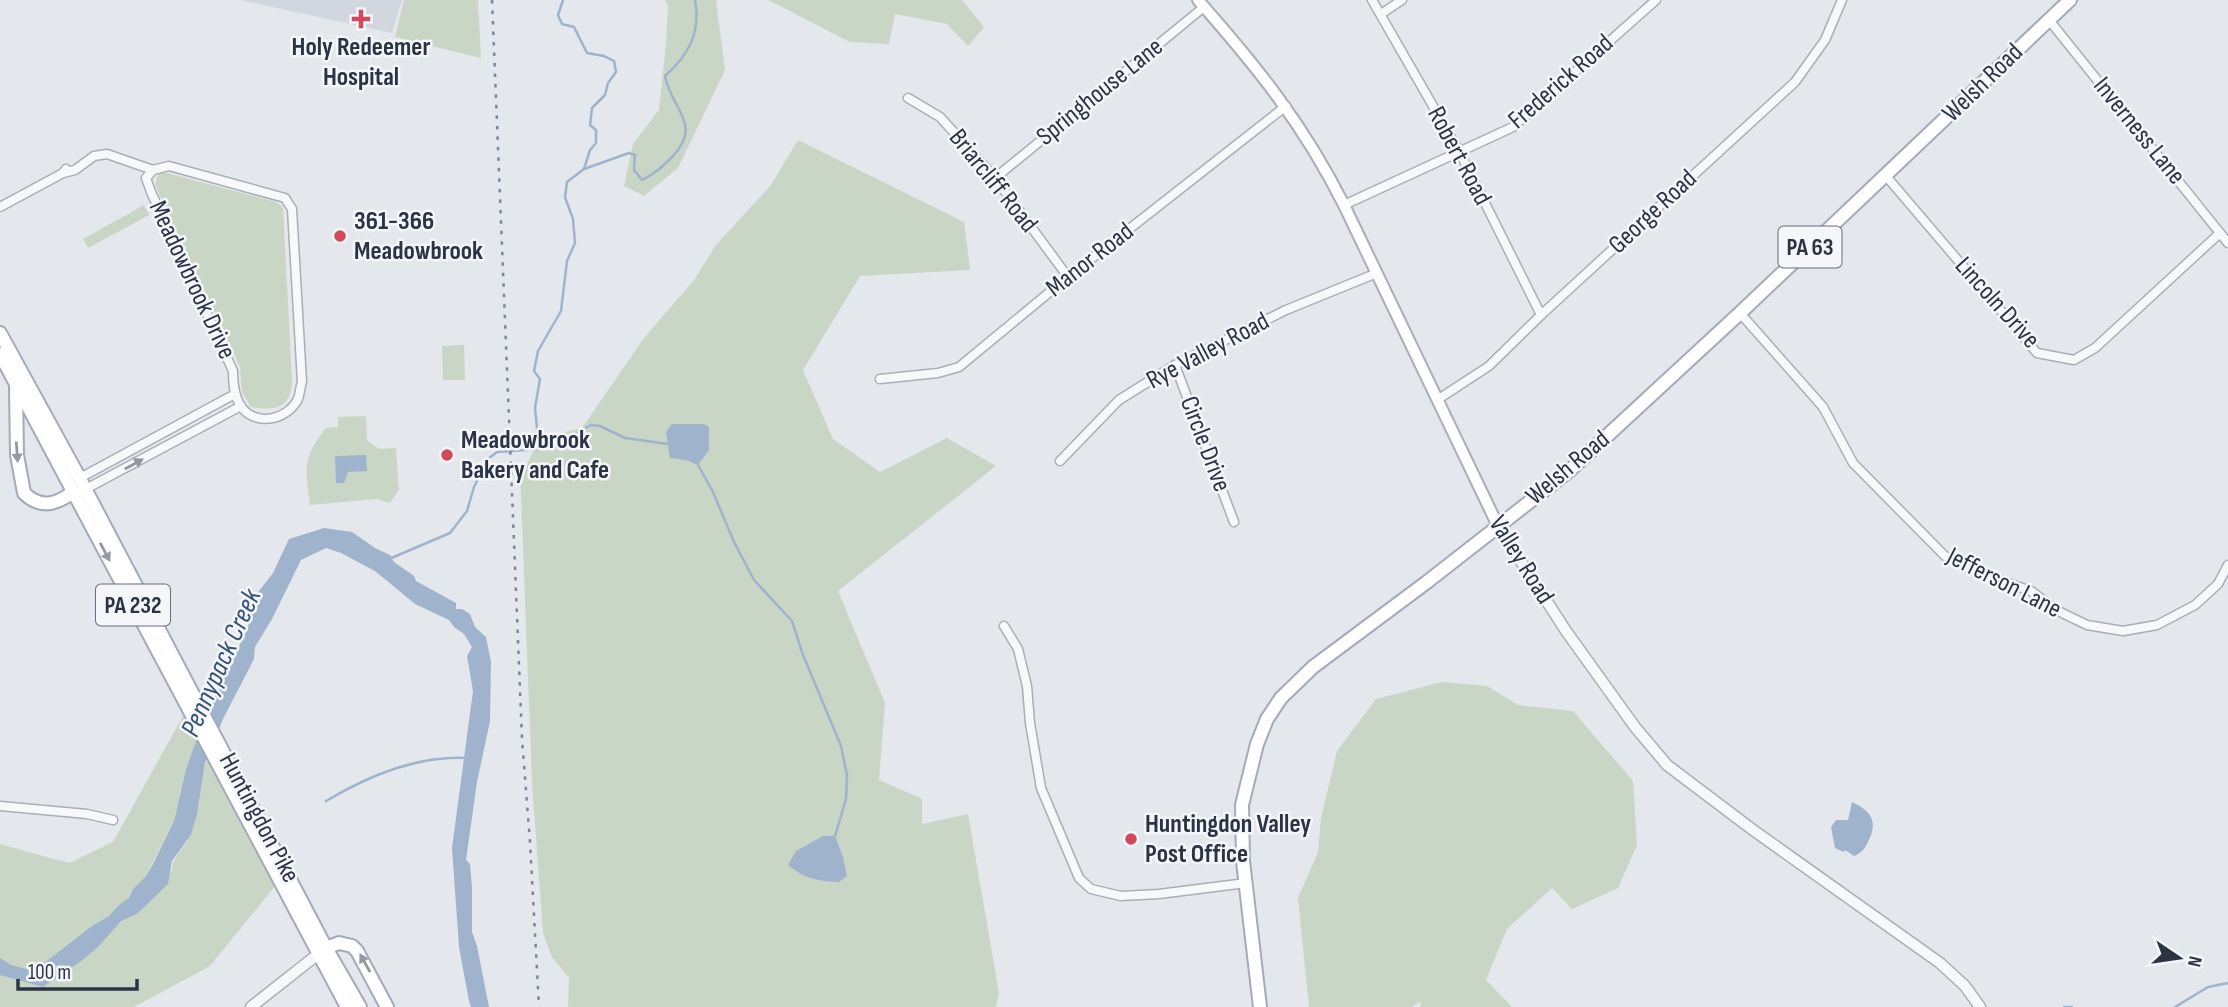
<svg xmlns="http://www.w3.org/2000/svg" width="2228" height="1007" font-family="'Sofia Sans Condensed',sans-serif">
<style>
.built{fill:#d2d6de}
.green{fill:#c9d6c5}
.water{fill:#9fb4cc}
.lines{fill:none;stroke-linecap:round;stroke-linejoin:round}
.stream{stroke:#9fb4cc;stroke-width:2.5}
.minor-casing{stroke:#a9aeb7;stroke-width:11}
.tertiary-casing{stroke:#a9aeb7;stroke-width:13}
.secondary-casing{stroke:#a9aeb7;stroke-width:14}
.primary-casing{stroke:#a3abb8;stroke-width:16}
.minor{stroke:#f7f8fa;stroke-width:8}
.tertiary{stroke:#f7f8fa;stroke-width:10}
.secondary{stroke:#fff;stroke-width:10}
.primary{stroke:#fff;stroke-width:12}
.rail{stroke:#7d8696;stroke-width:2.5;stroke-dasharray:3.5 7;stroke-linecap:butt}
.oneway{fill:#959aa2}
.oneway2{fill:#9196a0}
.poi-dot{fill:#d1495b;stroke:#f4f6f9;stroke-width:2.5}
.labels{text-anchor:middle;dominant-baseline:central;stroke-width:5;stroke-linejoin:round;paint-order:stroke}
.shield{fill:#f4f6f9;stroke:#676e7b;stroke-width:2}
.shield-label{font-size:24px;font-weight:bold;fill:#2b3445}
.poi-label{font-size:26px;font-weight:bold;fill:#2b3445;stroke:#f4f6f9;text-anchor:start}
.street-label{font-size:26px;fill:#2b3445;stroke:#f4f6f9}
.water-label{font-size:28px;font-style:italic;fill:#34527a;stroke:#f4f6f9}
</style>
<rect width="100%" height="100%" fill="#e4e7ec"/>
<path class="built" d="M 240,0 L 402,0 L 392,33 Z"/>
<g class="green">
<path d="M 404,0 L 478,0 L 481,58 L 395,37 Z"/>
<path d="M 665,0 L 716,0 L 725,70 L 678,168 L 644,196 L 624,186 L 633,144 L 659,110 L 666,44 L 668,5 Z"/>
<path d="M 768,0 L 962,0 L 984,27 L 968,46 L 947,24 L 895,14 L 889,44 L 850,42 Z"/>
<path d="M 798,140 L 964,222 L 970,270 L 860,276 L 803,370 L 833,439 L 880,472 L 947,438 L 996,466 L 838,591 L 885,703 L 879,780 L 922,799 L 922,824 L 968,814 L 999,993 L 996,1007 L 568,1007 L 569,978 L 552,957 L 543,933 L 532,783 L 520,470 L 527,465 L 538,439 L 582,428 L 644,338 L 694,280 L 716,245 L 771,185 Z"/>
<path d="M 163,172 L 276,202 L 283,207 L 292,380 C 292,409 274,411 251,407 L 242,392 L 240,367 L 155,185 L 158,175 Z"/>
<path d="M 144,205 L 149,215 L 88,248 L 83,239 Z"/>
<path d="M 464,345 L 465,380 L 443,380 L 442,346 Z"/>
<path d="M 366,416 L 367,440 L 379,449 L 396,448 L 399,490 L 390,503 L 376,499 L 310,505 C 306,467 301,460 326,428 L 338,427 L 338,417 Z"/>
<path d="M 1442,682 L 1487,686 L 1518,705 L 1573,711 L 1633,781 L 1637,845 L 1618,888 L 1572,909 L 1552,888 L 1507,929 L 1486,980 L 1512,1007 L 1420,1007 L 1421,1001 L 1412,1007 L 1309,1007 L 1298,898 L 1318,852 L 1321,818 L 1337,751 L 1376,699 Z"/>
<path d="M 188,707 L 200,731 L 186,769 L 174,821 L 146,876 L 133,889 L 172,871 C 172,855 187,847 192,832 C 202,806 199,778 210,750 L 280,880 L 210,966 L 134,1007 L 0,1007 L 0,844 L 69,863 L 113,842 Z"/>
</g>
<g class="water">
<path d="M 672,424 L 704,424 L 709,427 L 709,450 L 698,465 L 686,460 L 670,458 L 666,432 Z"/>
<path d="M 366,455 L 367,471 L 348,472 L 344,483 L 336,483 L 335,456 Z"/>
<path d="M 324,528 L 352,532 L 375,548 L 390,555 L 394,562 L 414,576 L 416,581 L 456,603 L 456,609 L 462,609 L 470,614 L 475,627 L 486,637 L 491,662 L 490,721 L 477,782 L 466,860 L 470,864 L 472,888 L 472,932 L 477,946 L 489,1007 L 471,1007 L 469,1001 L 459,947 L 452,848 L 473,691 L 467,656 L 472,647 L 464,634 L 454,627 L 449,620 L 415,604 L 375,571 L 341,553 L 326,548 L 301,560 L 272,619 L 255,647 L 254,659 L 223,719 L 205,763 L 197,815 L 191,835 L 172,861 L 168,884 L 137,914 L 121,921 L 98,947 L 80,962 L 43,987 L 0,975 L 0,958 L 11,965 L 34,971 L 92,926 L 109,916 L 119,905 L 129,898 L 133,889 L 146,876 L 153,864 L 174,821 L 186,769 L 202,724 L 247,630 L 259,591 L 273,573 L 289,539 Z"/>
<path d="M 1852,802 C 1874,812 1878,824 1867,844 C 1863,851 1861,853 1854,856 L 1845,850 L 1844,852 L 1835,848 L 1831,827 L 1836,820 L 1848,820 Z"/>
<path d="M 823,836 L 835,836 L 843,857 L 847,876 L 839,882 C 818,881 805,879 788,865 L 796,851 Z"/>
</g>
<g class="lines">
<g class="stream">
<path d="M 563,0 L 558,15 L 562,24 L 574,27 L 587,53 L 604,56 L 614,61 L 616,72 L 608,83 L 605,95 L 592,108 L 590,125 L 596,130 L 596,143 L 590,150 L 584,169"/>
<path d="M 539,449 L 535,408 L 540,379 L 534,371 L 538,351 L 561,311 L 567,261 L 575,243 L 573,219 L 565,197 L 567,182 L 584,169 L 629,153 L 635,155 L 634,170 L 642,180 C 655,174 663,166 673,156 C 703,124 671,109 665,76 C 689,55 701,32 695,0"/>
<path d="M 539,449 L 545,442 L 564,441 L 591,425 L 600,426 L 625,438 L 668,444"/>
<path d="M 698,465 L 713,492 L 734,542 L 754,580 L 792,621 L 803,655 L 841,746 L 847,775 L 846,799 L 835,836"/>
<path d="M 389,559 L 450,533 L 467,511 L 474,487 L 488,459 L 497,452 L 538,449"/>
<path d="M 326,801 C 370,775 416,756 467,758"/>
<path d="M 2064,1007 L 2072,1007"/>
<path d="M 2175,1007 L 2208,987 L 2228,983"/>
</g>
<defs>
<g id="minor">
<path d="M 1372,0 L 1460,153 L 1541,315"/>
<path d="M 1381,14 L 1402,0"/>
<path d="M 2049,20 L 2228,243"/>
<path d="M 908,98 L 940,117 L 995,178 L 1068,277"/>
<path d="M 63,173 L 75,170 L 94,156 L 107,154 L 153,170 L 169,166 L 285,198 L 292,209 L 302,382 C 300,387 300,394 298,399 C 288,419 258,427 242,408 C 234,397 233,384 233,371 L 151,192 L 146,178 L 153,170"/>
<path d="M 1886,176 L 2037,353 L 2074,360 L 2095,348 L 2220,233"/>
<path d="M 995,178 L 1204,7"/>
<path d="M 1344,205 L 1513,127 L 1656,0"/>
<path d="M 0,207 L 63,173 L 66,169"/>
<path d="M 1740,313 L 1823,407 L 1853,463 L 1945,556 L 1971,570 L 2031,591 L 2056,610 L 2087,625 L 2123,631 L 2157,625 L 2195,605 L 2218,584 L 2228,565"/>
<path d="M 1175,365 L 1234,522"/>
<path d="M 880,379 L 938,373 L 959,367 L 1068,277 L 1286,106"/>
<path d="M 1437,400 L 1489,366 L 1541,315 L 1795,82 L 1825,40 L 1842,0"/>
<path d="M 1060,461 L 1119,400 L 1175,365 L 1286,310 L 1377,273"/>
<path d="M 78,479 L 235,394"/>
<path d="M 82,491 L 241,406"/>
<path d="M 1004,626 L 1018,649 L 1027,686 L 1030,723 L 1041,788 L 1079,878 L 1091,889 L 1121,896 L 1159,894 L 1246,883"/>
<path d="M 0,806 L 87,814 L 113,820"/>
</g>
<g id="tertiary">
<path d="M 1498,526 L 1566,631 L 1635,727 L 1667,765 L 1753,830 L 1940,963 L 1965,986 L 1980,1007"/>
<path d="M 251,1007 L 322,951"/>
</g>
<path id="secondary" d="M 1198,0 C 1258,68 1303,124 1344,205 L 1498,526"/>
<g id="primary">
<path d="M 0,333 L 79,477 L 326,948 L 360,1007"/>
<path d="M 0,354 L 347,1007"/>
<path d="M 16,388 L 17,455 L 24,493 C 40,509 56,505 73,492"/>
<path d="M 326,948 L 339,943 L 352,946 L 357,951 L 387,1007"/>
<path d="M 1260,1007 L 1243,861 L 1242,805 L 1257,744 L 1267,719 L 1281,698 L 1313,667 L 1427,582 L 1569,471 L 1740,313 L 2070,0"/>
</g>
</defs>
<use href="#minor" class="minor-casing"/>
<use href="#tertiary" class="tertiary-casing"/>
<use href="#secondary" class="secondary-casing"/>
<use href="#primary" class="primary-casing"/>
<use href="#minor" class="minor"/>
<use href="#tertiary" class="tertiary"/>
<use href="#secondary" class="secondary"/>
<use href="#primary" class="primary"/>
<path class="rail" d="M 492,0 L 522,739 L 530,842 L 539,1007"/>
</g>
<defs><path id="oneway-solid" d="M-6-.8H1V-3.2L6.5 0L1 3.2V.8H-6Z" transform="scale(1.75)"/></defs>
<g class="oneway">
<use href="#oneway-solid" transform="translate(17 452) rotate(86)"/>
<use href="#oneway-solid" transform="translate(105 552) rotate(62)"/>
<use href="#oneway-solid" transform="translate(365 963) rotate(-119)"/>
</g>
<use class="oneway2" href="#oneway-solid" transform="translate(134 464) rotate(-29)"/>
<g class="poi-dot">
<path d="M357.5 8.5h7v7h7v7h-7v7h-7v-7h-7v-7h7z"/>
<circle cx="340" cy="236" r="7"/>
<circle cx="447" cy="455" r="7"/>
<circle cx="1131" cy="839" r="7"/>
</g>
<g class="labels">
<g class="shield">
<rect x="1778.5" y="226.5" width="63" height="41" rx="5"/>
<rect x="96" y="584.5" width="74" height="41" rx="5"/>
</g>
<g class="shield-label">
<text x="1810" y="247">PA 63</text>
<text x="133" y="605">PA 232</text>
</g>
<g class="poi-label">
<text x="361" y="47" text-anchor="middle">Holy Redeemer<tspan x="361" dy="30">Hospital</tspan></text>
<text x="354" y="221">361-366<tspan x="354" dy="30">Meadowbrook</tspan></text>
<text x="461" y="440">Meadowbrook<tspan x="461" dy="30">Bakery and Cafe</tspan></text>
<text x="1145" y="824">Huntingdon Valley<tspan x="1145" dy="30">Post Office</tspan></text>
</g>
<g class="street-label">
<text transform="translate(1561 82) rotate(-41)">Frederick Road</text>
<text transform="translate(1983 83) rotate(-44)">Welsh Road</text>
<text transform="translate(1100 92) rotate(-39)">Springhouse Lane</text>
<text transform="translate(2139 131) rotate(51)">Inverness Lane</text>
<text transform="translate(1459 156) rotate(62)">Robert Road</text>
<text transform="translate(993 181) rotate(51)">Briarcliff Road</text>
<text transform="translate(1653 212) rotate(-43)">George Road</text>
<text transform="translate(1090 260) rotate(-38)">Manor Road</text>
<text transform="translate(192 280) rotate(65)">Meadowbrook Drive</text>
<text transform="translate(1997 303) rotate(48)">Lincoln Drive</text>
<text transform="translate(1208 351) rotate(-28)">Rye Valley Road</text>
<text transform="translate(1205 444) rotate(69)">Circle Drive</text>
<text transform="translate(1568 468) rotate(-40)">Welsh Road</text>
<text transform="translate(1521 560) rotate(58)">Valley Road</text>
<text transform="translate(2004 583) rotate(27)">Jefferson Lane</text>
<text transform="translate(259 818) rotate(62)">Huntingdon Pike</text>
</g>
<g class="water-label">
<text transform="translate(221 663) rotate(-66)">Pennypack Creek</text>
</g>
</g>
<g transform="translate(2179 958) rotate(103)" stroke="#f4f6f9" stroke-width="5" paint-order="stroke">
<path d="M0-5L12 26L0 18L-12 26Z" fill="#2b3445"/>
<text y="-10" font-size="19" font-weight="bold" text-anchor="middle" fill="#2b3445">N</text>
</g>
<path d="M18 979v10h119v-10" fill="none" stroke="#2b3445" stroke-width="3.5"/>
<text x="28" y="979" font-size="21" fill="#2b3445" stroke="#f4f6f9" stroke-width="5" paint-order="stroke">100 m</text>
</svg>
